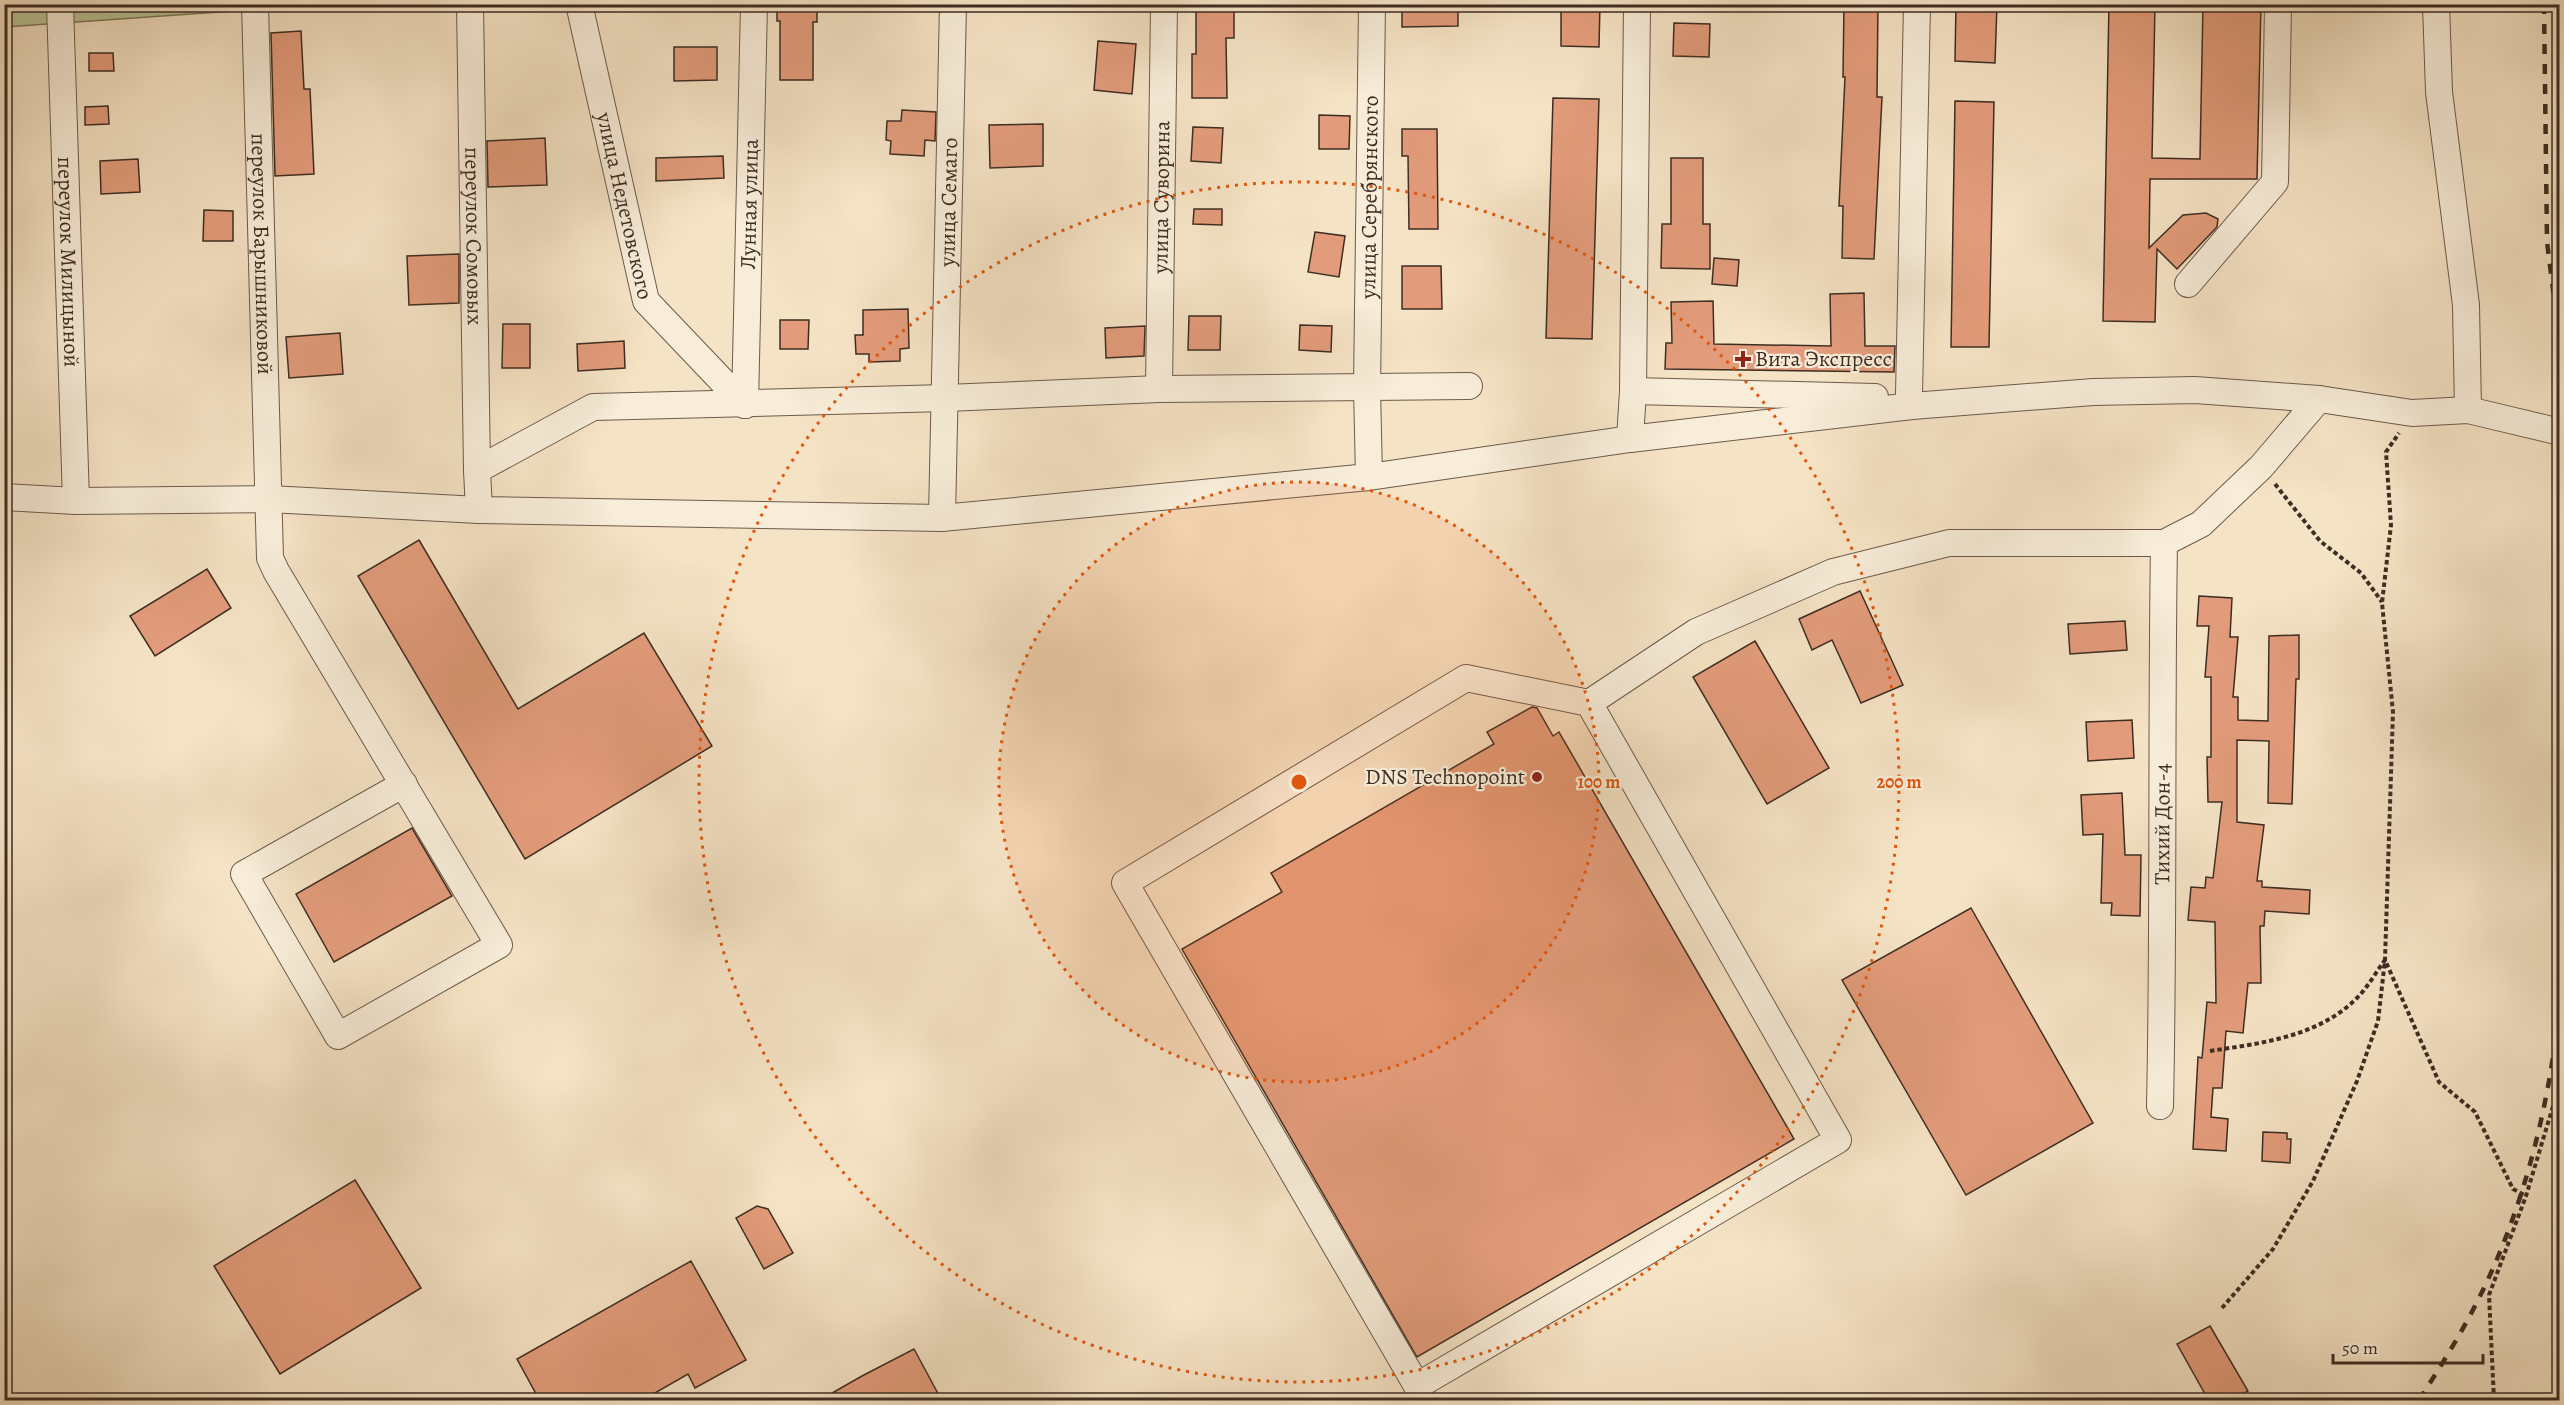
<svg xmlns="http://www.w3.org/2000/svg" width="2564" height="1405" font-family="Alegreya,serif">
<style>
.green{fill:#bac496;stroke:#7c785c;stroke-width:1.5}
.building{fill:#e39c7b;stroke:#3e2d23;stroke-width:1.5}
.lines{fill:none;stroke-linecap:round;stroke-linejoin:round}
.minor-casing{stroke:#6c5a4c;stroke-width:28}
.path{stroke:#3e2d23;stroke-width:4;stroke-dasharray:4.5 3;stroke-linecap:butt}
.minor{stroke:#f8edd9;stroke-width:26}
.rail{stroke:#3e2d23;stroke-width:4.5;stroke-dasharray:10 10;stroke-linecap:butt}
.ring{fill:none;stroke:#e0570d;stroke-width:3;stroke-dasharray:3 6}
.poi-dot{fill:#8f2418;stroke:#f8edd9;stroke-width:2}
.labels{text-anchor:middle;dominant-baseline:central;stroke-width:4.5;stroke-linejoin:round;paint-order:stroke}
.street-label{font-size:22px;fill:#3e2d23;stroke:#f8edd9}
.poi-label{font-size:22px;fill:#3e2d23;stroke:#f8edd9;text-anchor:start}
.centre{fill:#e0570d;stroke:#f8edd9;stroke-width:3}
.ring-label{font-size:18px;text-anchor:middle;font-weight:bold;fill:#e0570d;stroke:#f8edd9;stroke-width:4.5;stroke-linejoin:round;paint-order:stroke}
</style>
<rect width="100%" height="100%" fill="#f5e3c5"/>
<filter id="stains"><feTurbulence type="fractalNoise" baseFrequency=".00333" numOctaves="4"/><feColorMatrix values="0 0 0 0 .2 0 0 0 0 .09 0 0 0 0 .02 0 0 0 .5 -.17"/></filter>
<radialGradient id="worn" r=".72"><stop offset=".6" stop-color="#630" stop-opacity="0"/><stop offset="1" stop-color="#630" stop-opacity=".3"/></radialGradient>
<path class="green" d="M 5,5 L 320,5 L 5,27 Z"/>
<g class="building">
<path d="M 777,4 L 817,4 L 817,22 L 813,22 L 813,80 L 780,80 L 780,21 L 777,21 Z"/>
<path d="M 1196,4 L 1234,4 L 1234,38 L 1226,38 L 1227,98 L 1192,98 L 1192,54 L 1196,54 Z"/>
<path d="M 1402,4 L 1458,4 L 1458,26 L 1402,27 Z"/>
<path d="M 1561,4 L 1600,4 L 1599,47 L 1561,46 Z"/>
<path d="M 1844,4 L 1878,4 L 1877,97 L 1882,97 L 1874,259 L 1842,258 L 1843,206 L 1839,206 L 1845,77 L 1843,77 Z"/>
<path d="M 1956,4 L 1997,4 L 1995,63 L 1955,61 Z"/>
<path d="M 2109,4 L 2155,4 L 2152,158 L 2200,159 L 2203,4 L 2261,4 L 2257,179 L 2150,179 L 2149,248 L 2183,215 L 2206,213 L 2218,219 L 2217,227 L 2177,269 L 2157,249 L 2155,322 L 2103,321 Z"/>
<path d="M 1674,23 L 1710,24 L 1709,57 L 1673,56 Z"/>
<path d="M 301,31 L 304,89 L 310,89 L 314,174 L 275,176 L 271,33 Z"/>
<path d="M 1098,41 L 1136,44 L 1132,94 L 1094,90 Z"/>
<path d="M 674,47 L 717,47 L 717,80 L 674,81 Z"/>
<path d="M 89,53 L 113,53 L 114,71 L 89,71 Z"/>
<path d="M 1553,98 L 1599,99 L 1592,339 L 1546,338 Z"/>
<path d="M 1955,101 L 1994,102 L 1989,347 L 1951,347 Z"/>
<path d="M 108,106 L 109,124 L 85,125 L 85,107 Z"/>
<path d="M 902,110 L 936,112 L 935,141 L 925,140 L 924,156 L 890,154 L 891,141 L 886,140 L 887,121 L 901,121 Z"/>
<path d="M 1319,115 L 1350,116 L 1349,149 L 1319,149 Z"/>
<path d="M 1043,124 L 1043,166 L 990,168 L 989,125 Z"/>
<path d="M 1193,127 L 1223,128 L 1221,163 L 1191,161 Z"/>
<path d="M 1402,129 L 1437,129 L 1438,229 L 1409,229 L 1408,156 L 1402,156 Z"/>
<path d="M 545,138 L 547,185 L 488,187 L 487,141 Z"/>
<path d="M 723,156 L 724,178 L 656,181 L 656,158 Z"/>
<path d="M 1671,158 L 1703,158 L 1703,224 L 1710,224 L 1710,269 L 1661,268 L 1662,224 L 1671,224 Z"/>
<path d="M 138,159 L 140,192 L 101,194 L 100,161 Z"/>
<path d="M 1194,209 L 1222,209 L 1222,225 L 1193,224 Z"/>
<path d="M 204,210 L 233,211 L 233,241 L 203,241 Z"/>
<path d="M 1315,232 L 1345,236 L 1339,277 L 1308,272 Z"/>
<path d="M 459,254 L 459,303 L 409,305 L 407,256 Z"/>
<path d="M 1714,258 L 1739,260 L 1737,286 L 1712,284 Z"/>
<path d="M 1402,266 L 1441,266 L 1442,309 L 1402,309 Z"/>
<path d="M 1864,293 L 1865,346 L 1895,346 L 1894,372 L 1665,369 L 1666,343 L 1672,343 L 1671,302 L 1713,301 L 1714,344 L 1831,346 L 1830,294 Z"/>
<path d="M 908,309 L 909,348 L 900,349 L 900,361 L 869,362 L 869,354 L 856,354 L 855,335 L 863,335 L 863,310 Z"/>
<path d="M 1189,316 L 1221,316 L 1220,350 L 1188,350 Z"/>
<path d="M 780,320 L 809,320 L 808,349 L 780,349 Z"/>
<path d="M 503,324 L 530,324 L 530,368 L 502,368 Z"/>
<path d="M 1300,325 L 1332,326 L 1331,352 L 1299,350 Z"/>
<path d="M 1145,326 L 1144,356 L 1106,358 L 1105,328 Z"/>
<path d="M 340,333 L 343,374 L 289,378 L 286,337 Z"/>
<path d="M 624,341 L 625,368 L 578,371 L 577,344 Z"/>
<path d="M 419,540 L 518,709 L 644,633 L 712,746 L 525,859 L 358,576 Z"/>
<path d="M 207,569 L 231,608 L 155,656 L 130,616 Z"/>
<path d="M 1860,591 L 1903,685 L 1861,703 L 1832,640 L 1812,650 L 1799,619 Z"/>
<path d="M 2199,596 L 2232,598 L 2230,637 L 2238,637 L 2233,697 L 2238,697 L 2238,720 L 2268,721 L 2269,636 L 2299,635 L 2299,679 L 2296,679 L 2292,804 L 2268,803 L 2269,741 L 2237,740 L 2237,822 L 2264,825 L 2257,881 L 2262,881 L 2262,887 L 2310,890 L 2309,914 L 2265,911 L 2264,926 L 2260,926 L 2261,983 L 2248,983 L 2243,1033 L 2226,1031 L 2222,1088 L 2213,1088 L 2211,1117 L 2228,1119 L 2226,1151 L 2193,1149 L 2198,1057 L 2202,1058 L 2207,1002 L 2216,1003 L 2215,922 L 2188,920 L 2191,887 L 2205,888 L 2206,877 L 2213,878 L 2222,802 L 2208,802 L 2207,757 L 2211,757 L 2211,677 L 2205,677 L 2209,626 L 2197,626 Z"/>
<path d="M 2125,621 L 2127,650 L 2070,654 L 2068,624 Z"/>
<path d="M 1755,641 L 1829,768 L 1767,804 L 1693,677 Z"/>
<path d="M 1532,707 L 1537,708 L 1553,736 L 1559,732 L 1794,1139 L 1417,1357 L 1182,949 L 1282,892 L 1271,873 L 1494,744 L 1487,732 Z"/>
<path d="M 2132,720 L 2134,758 L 2088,761 L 2086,722 Z"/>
<path d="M 2122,793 L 2125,855 L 2141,855 L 2140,916 L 2111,915 L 2112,903 L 2101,903 L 2103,834 L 2083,835 L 2081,795 Z"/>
<path d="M 412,828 L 452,896 L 334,962 L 296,894 Z"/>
<path d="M 1971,908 L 2093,1123 L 1966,1195 L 1842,980 Z"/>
<path d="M 2263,1132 L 2287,1133 L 2287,1139 L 2291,1139 L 2290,1163 L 2262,1161 Z"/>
<path d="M 355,1180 L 421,1288 L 280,1374 L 214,1266 Z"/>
<path d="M 757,1206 L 768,1209 L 793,1253 L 764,1269 L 736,1218 Z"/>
<path d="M 691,1261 L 746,1360 L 695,1388 L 688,1374 L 641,1401 L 540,1401 L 517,1359 Z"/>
<path d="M 2210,1326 L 2248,1391 L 2231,1401 L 2209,1401 L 2177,1344 Z"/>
<path d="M 914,1349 L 942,1401 L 818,1401 L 862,1376 Z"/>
</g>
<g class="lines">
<defs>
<g id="minor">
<path id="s1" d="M 60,4 L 76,501"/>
<path id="s2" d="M 255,4 L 270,558 L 276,571 L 499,945 L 338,1036 L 244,874 L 404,784"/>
<path id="s3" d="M 470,4 L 477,470"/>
<path id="s4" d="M 579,4 L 646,301 L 745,405"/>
<path d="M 2436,4 L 2439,92 L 2466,305 L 2468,410"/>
<path d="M 2188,284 L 2275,182 L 2278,4"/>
<path id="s5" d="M 1159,389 L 1164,4"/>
<path d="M 1633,391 L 1875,397"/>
<path id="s6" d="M 745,405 L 754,4"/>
<path d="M 1912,406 L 1909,395 L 1917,4"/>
<path d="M 1630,439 L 1633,391 L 1637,4"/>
<path id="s7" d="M 1369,477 L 1367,388 L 1372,4"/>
<path d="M 4,497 L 76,501 L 269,499 L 479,510 L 942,518 L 1369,477 L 1630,439 L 1912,406 L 2093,392 L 2195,390 L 2319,399 L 2412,413 L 2468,410 L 2560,432"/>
<path d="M 479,510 L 477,470 L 593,407 L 946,398 L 1159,389 L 1469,386"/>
<path id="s8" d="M 942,518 L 953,4"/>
<path d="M 1589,703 L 1838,1140 L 1417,1386 L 1125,883 L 1466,678 L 1589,703 L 1696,632 L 1833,572 L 1949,543 L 2164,543 L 2201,524 L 2261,467 L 2319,399"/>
<path id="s9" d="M 2160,1106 C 2164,918 2161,731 2164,543"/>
</g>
</defs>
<use href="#minor" class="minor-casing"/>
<g class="path">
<path d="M 2275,484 L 2320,541 L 2361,573 L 2382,602"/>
<path d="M 2210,1051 C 2262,1043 2318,1037 2357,998 C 2368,987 2376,972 2385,960 L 2439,1082 L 2475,1112 L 2513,1189 L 2526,1196"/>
<path d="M 2222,1308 L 2273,1249 L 2313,1181 L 2357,1081 L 2378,1021 L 2385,960 L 2393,712 L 2382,603 L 2391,525 L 2386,452 L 2399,433"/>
<path d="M 2494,1400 L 2489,1295 L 2526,1196 L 2560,1083"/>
</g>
<use href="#minor" class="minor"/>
<g class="rail">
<path d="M 2544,4 L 2547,242 L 2560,345"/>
<path d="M 2558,4 L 2560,133"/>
<path d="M 2419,1400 C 2441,1366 2463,1331 2481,1294 C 2525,1205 2552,1096 2560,997"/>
</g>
</g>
<circle cx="1299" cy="782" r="300" fill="#e0570d" fill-opacity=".12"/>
<g class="ring">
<circle cx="1299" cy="782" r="300"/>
<circle cx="1299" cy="782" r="600"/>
</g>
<g class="poi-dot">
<path d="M1740 350h6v6h6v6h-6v6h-6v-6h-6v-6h6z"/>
<circle cx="1537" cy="777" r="6"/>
</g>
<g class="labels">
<g class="street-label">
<text stroke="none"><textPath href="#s7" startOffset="280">улица Серебрянского</textPath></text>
<text stroke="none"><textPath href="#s5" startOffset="192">улица Суворина</textPath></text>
<text stroke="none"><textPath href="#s8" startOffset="316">улица Семаго</textPath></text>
<text stroke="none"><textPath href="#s4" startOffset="207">улица Недетовского</textPath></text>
<text stroke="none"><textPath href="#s6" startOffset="201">Лунная улица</textPath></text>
<text stroke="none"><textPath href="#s3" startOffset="232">переулок Сомовых</textPath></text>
<text stroke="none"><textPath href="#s2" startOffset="250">переулок Барышниковой</textPath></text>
<text stroke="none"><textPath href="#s1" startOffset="258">переулок Милицыной</textPath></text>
<text stroke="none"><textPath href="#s9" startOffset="282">Тихий Дон-4</textPath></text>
</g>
<g class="poi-label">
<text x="1755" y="359">Вита Экспресс</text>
<text x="1525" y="777" text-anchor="end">DNS Technopoint</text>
</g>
</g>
<circle cx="1299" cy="782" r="9" class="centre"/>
<g class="ring-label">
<text x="1599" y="788">100 m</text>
<text x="1899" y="788">200 m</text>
</g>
<rect width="2564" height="1405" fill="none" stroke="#f5e3c5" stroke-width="24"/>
<rect x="6" y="6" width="2552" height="1393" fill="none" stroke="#3e2d23" stroke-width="3"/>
<rect x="12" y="12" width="2540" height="1381" fill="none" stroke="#3e2d23" stroke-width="1.5"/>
<path d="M2333 1354v9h150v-9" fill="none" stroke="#3e2d23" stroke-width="3"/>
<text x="2342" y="1354" font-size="18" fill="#3e2d23" stroke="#f8edd9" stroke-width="4.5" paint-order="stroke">50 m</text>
<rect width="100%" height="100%" filter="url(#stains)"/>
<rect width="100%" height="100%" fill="url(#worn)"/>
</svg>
